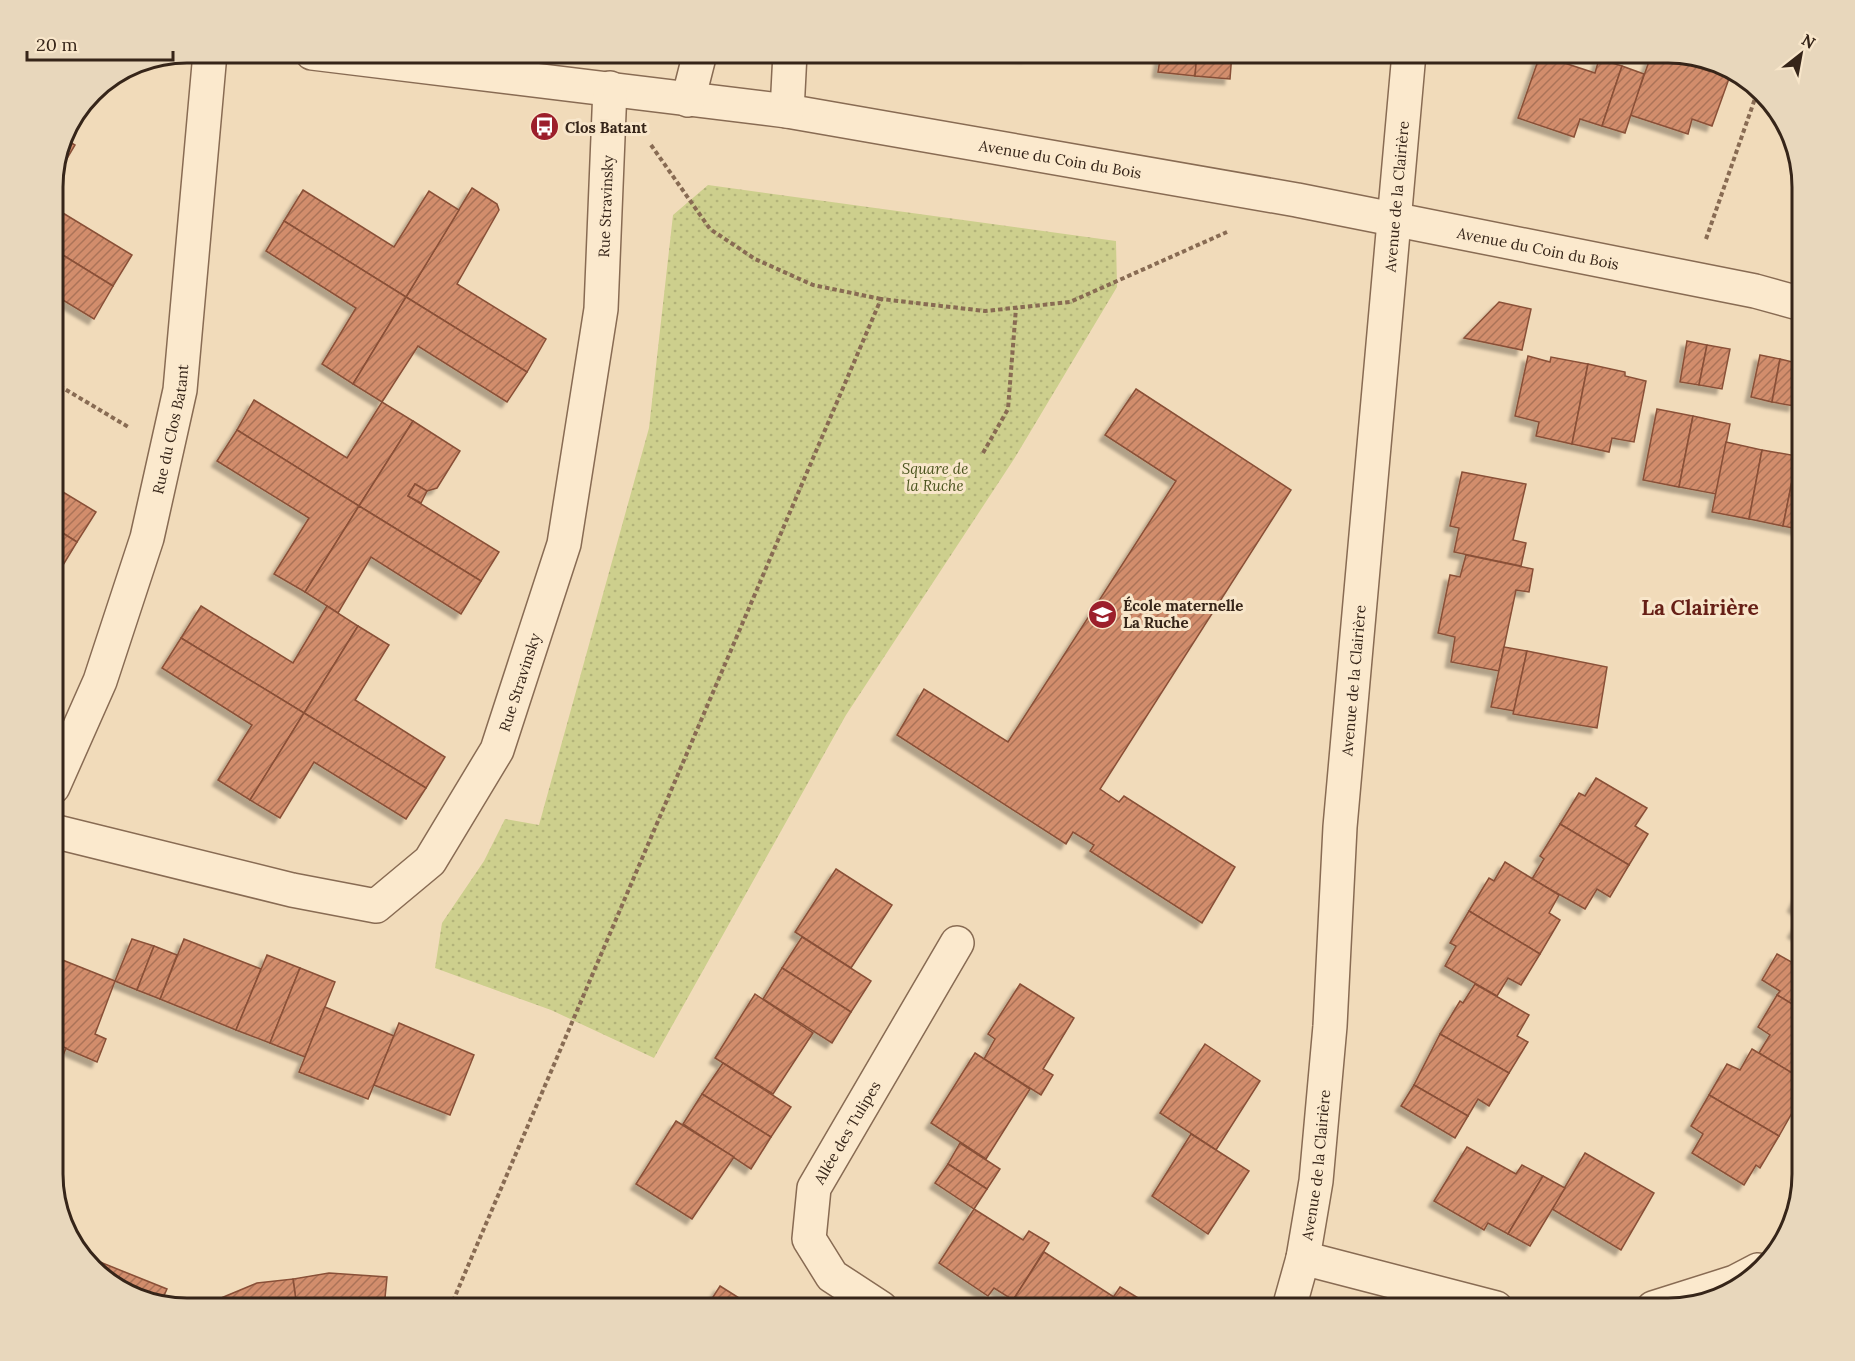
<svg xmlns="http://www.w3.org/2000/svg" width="1855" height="1361" font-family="Lora,serif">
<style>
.green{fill:url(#green-dots)}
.building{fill:url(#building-hatch);stroke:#895037;stroke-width:1.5;filter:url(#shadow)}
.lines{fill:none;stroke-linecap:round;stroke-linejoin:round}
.street-casing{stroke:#886b53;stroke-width:36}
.path{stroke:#886b53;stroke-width:4;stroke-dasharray:4.5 3;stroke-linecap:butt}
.street{stroke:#fbe9cd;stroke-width:33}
.labels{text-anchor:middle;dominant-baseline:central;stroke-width:6;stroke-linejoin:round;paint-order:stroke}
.poi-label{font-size:15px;font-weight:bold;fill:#362519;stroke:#f8e6ca;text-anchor:start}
.street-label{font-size:15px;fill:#362519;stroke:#f8e6ca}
.park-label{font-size:15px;font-style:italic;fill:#4b541e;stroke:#f8e6ca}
.district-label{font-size:21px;font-weight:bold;fill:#661f16;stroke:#f8e6ca}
.rim{fill:none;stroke:#362519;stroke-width:3}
</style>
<defs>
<pattern id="green-dots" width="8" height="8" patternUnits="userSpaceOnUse" patternTransform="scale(1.5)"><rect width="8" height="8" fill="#cdcf8d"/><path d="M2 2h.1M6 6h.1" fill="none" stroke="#b1b279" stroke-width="1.8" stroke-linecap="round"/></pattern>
<pattern id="building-hatch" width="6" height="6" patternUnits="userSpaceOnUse" patternTransform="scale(1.5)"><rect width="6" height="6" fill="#d28d6c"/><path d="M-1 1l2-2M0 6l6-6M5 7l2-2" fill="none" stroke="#ab7358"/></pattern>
<filter id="shadow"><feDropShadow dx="-5.5" dy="5.5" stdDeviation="1.5" flood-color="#0004"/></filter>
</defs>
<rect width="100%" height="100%" fill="#f1dbba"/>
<path class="green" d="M 708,185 L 1116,241 L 1117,287 L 1014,459 L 846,715 L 654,1058 L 551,1010 L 435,968 L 442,923 L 484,861 L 505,819 L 539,825 L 649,428 L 673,215 Z"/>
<g class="building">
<path d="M 992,53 L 1027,53 L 1027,57 Z"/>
<path d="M 1161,53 L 1197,53 L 1195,76 L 1158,72 Z"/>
<path d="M 1197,53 L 1232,53 L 1230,79 L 1195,76 Z"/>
<path d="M 1652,53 L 1709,71 L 1710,66 L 1731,73 L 1712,126 L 1692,119 L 1688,134 L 1630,115 Z"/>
<path d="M 1540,55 L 1595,73 L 1599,59 L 1622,66 L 1602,126 L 1580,119 L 1574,137 L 1518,118 Z"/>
<path d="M 1622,66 L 1644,74 L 1625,133 L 1602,126 Z"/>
<path d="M 63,138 L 75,145 L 53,182 L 53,177 Z"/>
<path d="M 472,188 L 497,204 L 499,210 L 457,284 L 546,339 L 527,372 L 406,297 Z"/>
<path d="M 303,190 L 394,247 L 429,191 L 459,210 L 406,297 L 284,221 Z"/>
<path d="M 53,207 L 132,255 L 113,286 L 53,249 Z"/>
<path d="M 284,221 L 406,297 L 353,384 L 322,364 L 356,308 L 266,251 Z"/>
<path d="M 53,249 L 113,286 L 94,319 L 53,294 Z"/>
<path d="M 406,297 L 527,372 L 507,402 L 418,346 L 382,402 L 353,384 Z"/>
<path d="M 1499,302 L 1531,309 L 1522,350 L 1464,338 Z"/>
<path d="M 1687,341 L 1707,345 L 1699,385 L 1680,382 Z"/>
<path d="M 1707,345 L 1730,349 L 1722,389 L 1699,385 Z"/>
<path d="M 1760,355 L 1780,359 L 1772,402 L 1751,397 Z"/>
<path d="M 1528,356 L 1550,362 L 1551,357 L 1588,364 L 1572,444 L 1536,436 L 1539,422 L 1515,416 Z"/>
<path d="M 1780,359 L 1801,364 L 1794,406 L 1772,402 Z"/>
<path d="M 1588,364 L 1625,372 L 1625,376 L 1646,381 L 1634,442 L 1612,438 L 1609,452 L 1572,444 Z"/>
<path d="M 1136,389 L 1291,490 L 1100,789 L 1119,802 L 1124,796 L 1235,867 L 1202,923 L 1090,851 L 1094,845 L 1073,832 L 1066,844 L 897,735 L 924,689 L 1008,742 L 1176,481 L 1105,435 Z"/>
<path d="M 254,400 L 347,458 L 382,402 L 413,421 L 359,506 L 237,430 Z"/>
<path d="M 1657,409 L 1693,416 L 1679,487 L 1643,480 Z"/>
<path d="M 1693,416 L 1730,424 L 1716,494 L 1679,487 Z"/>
<path d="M 413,421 L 460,451 L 437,488 L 427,491 L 415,484 L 408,496 L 499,552 L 481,581 L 359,506 Z"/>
<path d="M 237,430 L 359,506 L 305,592 L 274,574 L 309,518 L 217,461 Z"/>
<path d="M 1726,442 L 1762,450 L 1749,519 L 1712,512 Z"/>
<path d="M 1762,450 L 1797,456 L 1783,526 L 1749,519 Z"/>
<path d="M 1797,456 L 1802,457 L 1802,530 L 1783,526 Z"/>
<path d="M 1462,472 L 1526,484 L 1513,540 L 1526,543 L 1521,566 L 1454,552 L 1459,528 L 1450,526 Z"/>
<path d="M 415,484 L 427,491 L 421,503 L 408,496 Z"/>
<path d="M 53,486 L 96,512 L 77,542 L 53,527 Z"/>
<path d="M 359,506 L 481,581 L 461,614 L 371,557 L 338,613 L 305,592 Z"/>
<path d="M 53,527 L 77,542 L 57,575 L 53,573 Z"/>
<path d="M 1466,555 L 1533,569 L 1529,592 L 1516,590 L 1499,671 L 1451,662 L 1455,637 L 1438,633 L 1450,575 L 1460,577 Z"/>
<path d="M 201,606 L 293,663 L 327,606 L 358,626 L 304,713 L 181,638 Z"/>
<path d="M 358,626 L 389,645 L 355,700 L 445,757 L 426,788 L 304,713 Z"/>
<path d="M 181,638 L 304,713 L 250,800 L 218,780 L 252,725 L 162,668 Z"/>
<path d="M 1504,647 L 1527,651 L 1514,711 L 1491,707 Z"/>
<path d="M 1527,651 L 1607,667 L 1597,728 L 1513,714 Z"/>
<path d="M 304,713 L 426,788 L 406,819 L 314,762 L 280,818 L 250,800 Z"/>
<path d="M 1596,778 L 1647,808 L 1635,826 L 1648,834 L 1629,865 L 1560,824 L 1579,793 L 1585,796 Z"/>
<path d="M 1560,824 L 1629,865 L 1610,897 L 1597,889 L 1585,909 L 1532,879 L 1544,859 L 1540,856 Z"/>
<path d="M 1505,862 L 1559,895 L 1549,913 L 1560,920 L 1540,954 L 1469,911 L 1489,878 L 1494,881 Z"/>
<path d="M 836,869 L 892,905 L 851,968 L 795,932 Z"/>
<path d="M 1802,888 L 1802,913 L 1793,906 Z"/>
<path d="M 1469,911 L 1540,954 L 1521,985 L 1508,978 L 1497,996 L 1445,966 L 1456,946 L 1450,943 Z"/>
<path d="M 1802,918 L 1802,938 L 1793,932 Z"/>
<path d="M 802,937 L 871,981 L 851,1012 L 782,968 Z"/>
<path d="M 132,939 L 154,946 L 137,990 L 115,981 Z"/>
<path d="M 184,939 L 261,969 L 236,1030 L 160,999 Z"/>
<path d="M 154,946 L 177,955 L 160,999 L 137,990 Z"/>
<path d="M 1777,954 L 1802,968 L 1802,1010 L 1777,995 L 1780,991 L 1762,980 Z"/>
<path d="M 267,955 L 300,968 L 270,1043 L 236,1030 Z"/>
<path d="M 55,957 L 115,981 L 95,1034 L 106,1039 L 97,1062 L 53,1043 Z"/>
<path d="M 300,968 L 335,982 L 305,1057 L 270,1043 Z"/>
<path d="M 782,968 L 851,1012 L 832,1043 L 763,999 Z"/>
<path d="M 1020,984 L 1074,1018 L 1043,1069 L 1053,1075 L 1041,1095 L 984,1059 L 995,1039 L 988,1034 Z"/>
<path d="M 1475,984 L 1529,1015 L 1517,1036 L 1528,1042 L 1509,1073 L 1440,1034 L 1460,1001 L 1463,1003 Z"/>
<path d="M 755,994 L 813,1033 L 773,1094 L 715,1058 Z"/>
<path d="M 1777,995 L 1802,1010 L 1802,1079 L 1759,1053 L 1770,1035 L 1758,1027 Z"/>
<path d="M 325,1007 L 394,1036 L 368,1099 L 299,1072 Z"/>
<path d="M 399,1023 L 474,1055 L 450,1115 L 374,1085 Z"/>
<path d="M 1440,1034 L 1509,1073 L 1489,1106 L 1478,1099 L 1468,1116 L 1414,1085 Z"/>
<path d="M 53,1043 L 66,1048 L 53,1081 Z"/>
<path d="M 1205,1044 L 1260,1081 L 1216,1150 L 1160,1113 Z"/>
<path d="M 1752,1049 L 1802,1079 L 1802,1087 L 1794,1102 L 1797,1104 L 1779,1136 L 1709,1095 L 1727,1064 L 1740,1070 Z"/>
<path d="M 975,1053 L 1030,1089 L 986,1159 L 931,1123 Z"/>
<path d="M 723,1063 L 791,1107 L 771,1137 L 702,1094 Z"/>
<path d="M 1414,1085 L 1468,1116 L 1455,1138 L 1401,1106 Z"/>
<path d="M 702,1094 L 771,1137 L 751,1169 L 683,1124 Z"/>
<path d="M 1709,1095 L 1779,1136 L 1760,1168 L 1756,1165 L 1744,1185 L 1692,1153 L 1703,1134 L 1691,1126 Z"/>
<path d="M 676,1121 L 734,1157 L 692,1219 L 636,1184 Z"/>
<path d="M 1191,1134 L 1249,1171 L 1208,1234 L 1152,1196 Z"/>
<path d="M 960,1143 L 1000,1169 L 987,1189 L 948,1164 Z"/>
<path d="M 1467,1147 L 1516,1174 L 1522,1165 L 1543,1176 L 1508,1234 L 1488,1223 L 1484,1230 L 1434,1201 Z"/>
<path d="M 1585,1153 L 1654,1193 L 1621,1250 L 1552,1209 Z"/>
<path d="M 948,1164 L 987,1189 L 974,1209 L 935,1183 Z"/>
<path d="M 1543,1176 L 1565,1188 L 1530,1246 L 1508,1234 Z"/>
<path d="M 974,1209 L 1023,1240 L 1029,1231 L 1049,1243 L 1013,1300 L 994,1288 L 988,1296 L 939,1263 Z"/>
<path d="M 1044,1252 L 1114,1297 L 1106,1308 L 1008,1308 Z"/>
<path d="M 90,1258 L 167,1289 L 162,1300 L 105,1281 L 88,1261 Z"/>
<path d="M 329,1273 L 387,1277 L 384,1308 L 297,1308 L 293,1279 Z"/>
<path d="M 293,1279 L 297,1308 L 203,1308 L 202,1306 L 257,1283 Z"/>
<path d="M 720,1286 L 755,1308 L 706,1308 Z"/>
<path d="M 1120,1287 L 1140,1299 L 1135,1308 L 1106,1308 Z"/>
</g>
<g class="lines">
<defs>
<g id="street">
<path id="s1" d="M 312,53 L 787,111 L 1297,200 L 1755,291 L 1802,304"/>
<path d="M 688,100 L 700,53"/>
<path d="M 787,111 L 790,53"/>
<path id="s2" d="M 53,787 L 100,681 L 147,538 L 180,390 L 210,53"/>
<path id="s3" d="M 53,831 L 292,890 L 376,906 L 430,861 L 497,750 L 564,544 L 601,309 L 610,88"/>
<path d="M 1303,1258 L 1496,1308"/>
<path id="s4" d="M 881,1308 L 832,1276 L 809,1239 L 814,1188 L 957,943"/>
<path id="s5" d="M 1289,1308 L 1303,1258 L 1316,1181 L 1330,1026 L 1340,827 L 1409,53"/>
<path d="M 1653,1308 L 1735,1282 L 1758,1270"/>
</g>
</defs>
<use href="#street" class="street-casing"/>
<g class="path">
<path d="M 651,145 L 710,229 L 755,259 L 813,285 L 881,299"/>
<path d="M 1706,239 L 1758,90"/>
<path d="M 53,382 L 130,428"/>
<path d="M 983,453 L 1008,409 L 1016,308"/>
<path d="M 450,1308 L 881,299 L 985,311 L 1070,302 L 1227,232"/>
</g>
<use href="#street" class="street"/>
</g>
<defs>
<symbol id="bus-disc" viewBox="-11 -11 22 22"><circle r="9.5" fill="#9c1f2b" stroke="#f8e6ca"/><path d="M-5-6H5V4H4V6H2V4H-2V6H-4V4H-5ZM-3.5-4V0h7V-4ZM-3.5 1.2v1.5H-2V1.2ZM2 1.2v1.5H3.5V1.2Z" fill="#fff"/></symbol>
<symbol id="school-disc" viewBox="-11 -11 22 22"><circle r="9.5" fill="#9c1f2b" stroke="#f8e6ca"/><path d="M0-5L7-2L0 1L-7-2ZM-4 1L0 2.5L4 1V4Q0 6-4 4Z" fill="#fff"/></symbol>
</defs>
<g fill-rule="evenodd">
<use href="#bus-disc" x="528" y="110" width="33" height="33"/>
<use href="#school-disc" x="1086" y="598" width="33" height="33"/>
</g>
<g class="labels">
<g class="poi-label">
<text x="565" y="127">Clos Batant</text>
<text x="1123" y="605">École maternelle<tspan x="1123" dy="17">La Ruche</tspan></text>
</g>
<g class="street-label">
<text stroke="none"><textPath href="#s1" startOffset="756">Avenue du Coin du Bois</textPath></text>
<text stroke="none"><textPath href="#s5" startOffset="1118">Avenue de la Clairière</textPath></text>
<text stroke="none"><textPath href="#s3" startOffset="1089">Rue Stravinsky</textPath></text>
<text stroke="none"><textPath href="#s1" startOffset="1242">Avenue du Coin du Bois</textPath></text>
<text stroke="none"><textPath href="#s2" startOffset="378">Rue du Clos Batant</textPath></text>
<text stroke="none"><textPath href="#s5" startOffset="632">Avenue de la Clairière</textPath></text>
<text stroke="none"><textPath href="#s3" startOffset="603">Rue Stravinsky</textPath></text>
<text stroke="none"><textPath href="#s4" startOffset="218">Allée des Tulipes</textPath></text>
<text stroke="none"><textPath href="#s5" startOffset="146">Avenue de la Clairière</textPath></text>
</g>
<g class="park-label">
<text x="935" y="468">Square de<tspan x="935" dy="17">la Ruche</tspan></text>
</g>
<g class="district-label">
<text x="1700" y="607">La Clairière</text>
</g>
</g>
<path d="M0 0H1855V1361H0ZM187 63H1668A124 124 0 0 1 1792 187V1174A124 124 0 0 1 1668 1298H187A124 124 0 0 1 63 1174V187A124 124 0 0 1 187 63Z" fill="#e8d7bc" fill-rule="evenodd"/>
<path class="rim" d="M187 63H1668A124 124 0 0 1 1792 187V1174A124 124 0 0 1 1668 1298H187A124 124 0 0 1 63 1174V187A124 124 0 0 1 187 63Z"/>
<g transform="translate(1801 54) rotate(31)" stroke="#f8e6ca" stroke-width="4.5" paint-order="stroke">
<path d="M0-4.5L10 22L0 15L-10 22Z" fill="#362519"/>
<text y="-9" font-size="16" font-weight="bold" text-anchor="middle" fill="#362519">N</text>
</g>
<path d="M27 51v9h146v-9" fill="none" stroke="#362519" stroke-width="3"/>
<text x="36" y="51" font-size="18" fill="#362519" stroke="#f8e6ca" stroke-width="4.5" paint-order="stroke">20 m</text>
</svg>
